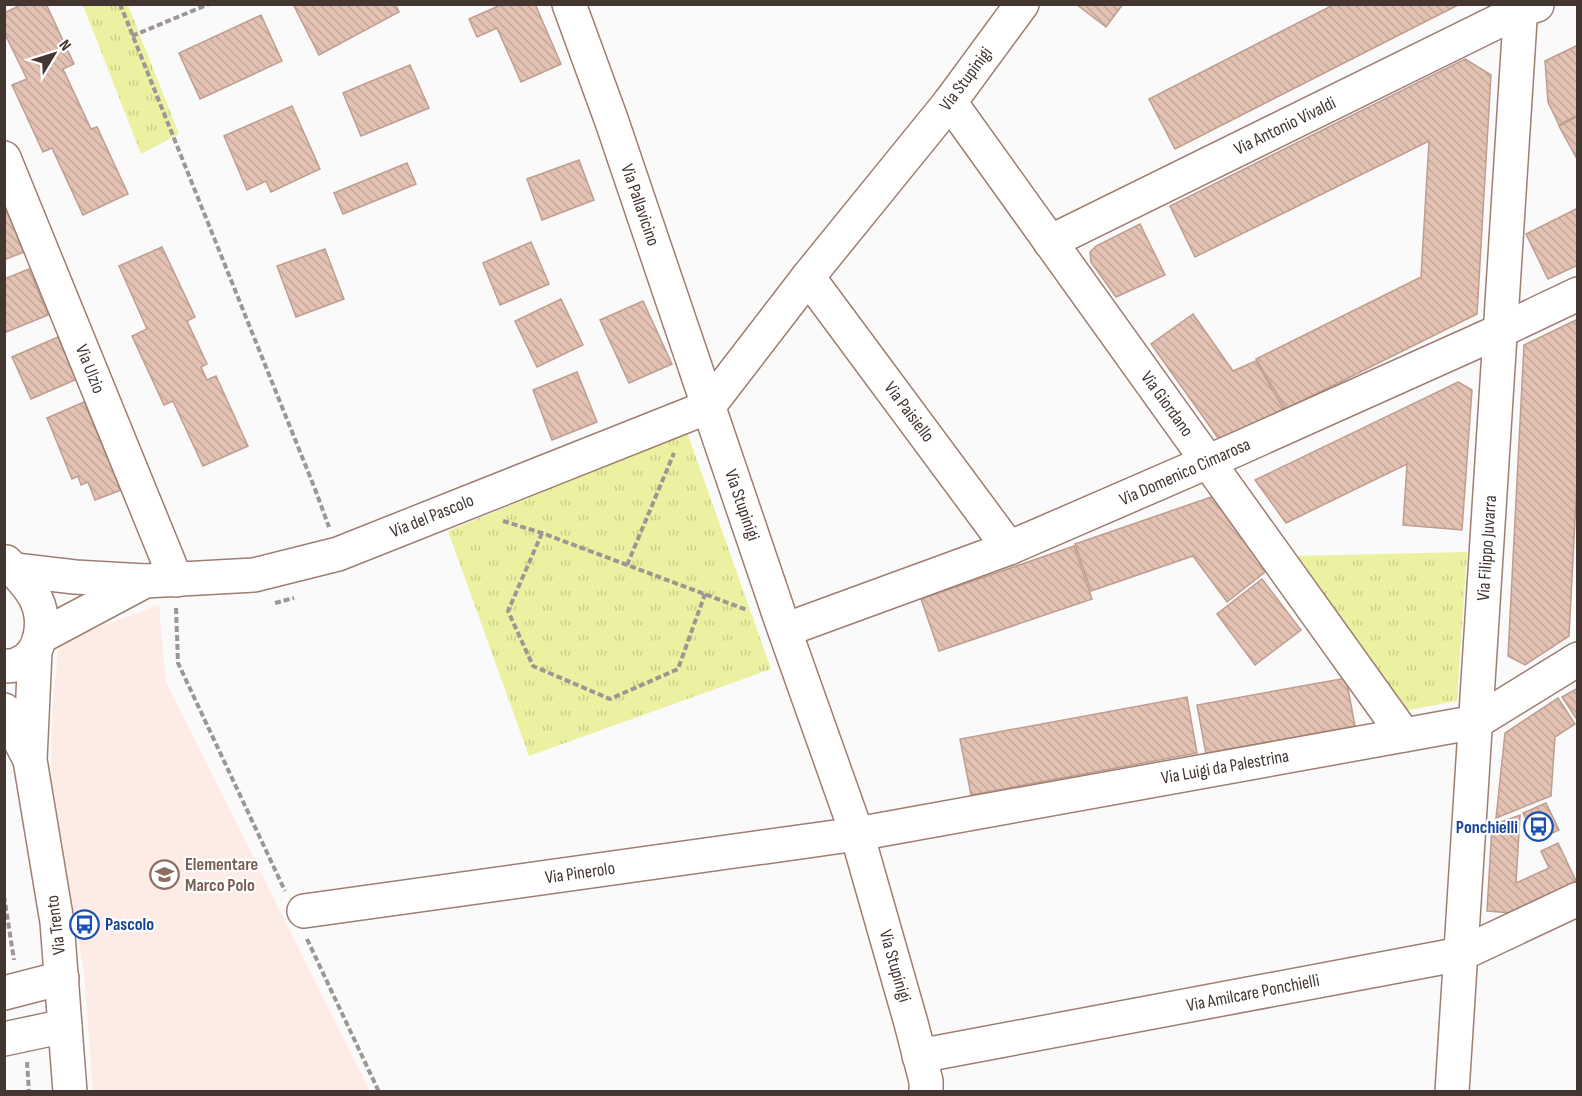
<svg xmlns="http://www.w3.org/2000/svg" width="1582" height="1096" font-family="'Sofia Sans Condensed',sans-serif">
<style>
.built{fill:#fdece5}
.grass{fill:url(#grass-tufts)}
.building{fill:url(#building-back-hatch);stroke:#bf9e91;stroke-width:1.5}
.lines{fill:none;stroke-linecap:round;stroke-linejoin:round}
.minor-casing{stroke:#9e7e71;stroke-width:36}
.path{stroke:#9d9693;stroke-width:4;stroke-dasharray:6 3;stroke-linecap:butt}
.minor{stroke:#fff;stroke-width:33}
.labels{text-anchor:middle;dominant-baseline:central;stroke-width:4.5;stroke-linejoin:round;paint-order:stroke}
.street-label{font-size:18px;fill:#433630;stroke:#fff}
.transit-label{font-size:18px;font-weight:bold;fill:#164399;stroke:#fff;text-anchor:end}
.education-label{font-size:18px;font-weight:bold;fill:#785e54;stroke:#fff;text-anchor:start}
</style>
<defs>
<pattern id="grass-tufts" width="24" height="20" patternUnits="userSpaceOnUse" patternTransform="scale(1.5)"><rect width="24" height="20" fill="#ecf1a1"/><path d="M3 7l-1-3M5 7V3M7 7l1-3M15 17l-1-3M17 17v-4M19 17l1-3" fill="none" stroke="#cccf8b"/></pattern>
<pattern id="building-back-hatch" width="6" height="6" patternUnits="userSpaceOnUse" patternTransform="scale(1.5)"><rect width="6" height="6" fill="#e3c1b3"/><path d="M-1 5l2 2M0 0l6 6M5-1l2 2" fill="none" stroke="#c4a69a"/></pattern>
</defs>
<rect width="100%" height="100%" fill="#fafafa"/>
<path class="built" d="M 159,605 L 166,682 L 370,1091 L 93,1091 L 84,973 L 51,774 L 52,712 L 59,642 Z"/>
<g class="grass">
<path d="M 83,5 L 128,5 L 179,134 L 141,154 Z"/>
<path d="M 687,432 L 771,669 L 529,756 L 448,531 Z"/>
<path d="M 1467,552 L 1457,701 L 1398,712 L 1294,556 Z"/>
</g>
<g class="building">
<path d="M 23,4 L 46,4 L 74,64 L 63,69 L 91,129 L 97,127 L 128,194 L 83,215 L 52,148 L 43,152 L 12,85 L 27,79 L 4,32 L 4,13 Z"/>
<path d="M 293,4 L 395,4 L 399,12 L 319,55 Z"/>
<path d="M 503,4 L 535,4 L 561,64 L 521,82 L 497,28 L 477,37 L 469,19 Z"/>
<path d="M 1076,4 L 1123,4 L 1106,27 Z"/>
<path d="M 1335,4 L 1460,4 L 1175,149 L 1149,99 Z"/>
<path d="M 261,15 L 282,61 L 200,99 L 179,53 Z"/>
<path d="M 1578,45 L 1578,115 L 1559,125 L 1548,102 L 1545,61 Z"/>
<path d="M 1465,59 L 1491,75 L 1477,314 L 1286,409 L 1256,359 L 1421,277 L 1429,141 L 1195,257 L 1170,206 Z"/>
<path d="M 410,65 L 429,108 L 361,136 L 343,93 Z"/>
<path d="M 292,106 L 320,169 L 271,192 L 266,181 L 247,190 L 224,136 Z"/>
<path d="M 1578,116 L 1578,161 L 1559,126 Z"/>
<path d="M 579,160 L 594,200 L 542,220 L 527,179 Z"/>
<path d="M 407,163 L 416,184 L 343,214 L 334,193 Z"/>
<path d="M 1578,208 L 1578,265 L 1548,279 L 1526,234 Z"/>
<path d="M 7,210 L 24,252 L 4,260 L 4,211 Z"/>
<path d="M 1140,224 L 1165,275 L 1116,297 L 1091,262 L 1090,252 L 1096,246 Z"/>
<path d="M 531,242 L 549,284 L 500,305 L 483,263 Z"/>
<path d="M 162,247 L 195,317 L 187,321 L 207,364 L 201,367 L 207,380 L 216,376 L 248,446 L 203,466 L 173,401 L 164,405 L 132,336 L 147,329 L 119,266 Z"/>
<path d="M 325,249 L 344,299 L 296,317 L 277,266 Z"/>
<path d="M 29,269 L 48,315 L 4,333 L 4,279 Z"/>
<path d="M 561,299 L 583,345 L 537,367 L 515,321 Z"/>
<path d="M 643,301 L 672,364 L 629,383 L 600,320 Z"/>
<path d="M 1193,314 L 1233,371 L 1256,361 L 1285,411 L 1221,442 L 1151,344 Z"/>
<path d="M 1578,319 L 1578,462 L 1569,636 L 1525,665 L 1508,656 L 1524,345 Z"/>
<path d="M 58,337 L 77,379 L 31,399 L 12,357 Z"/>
<path d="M 577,372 L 597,422 L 552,440 L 533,390 Z"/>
<path d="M 1458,382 L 1472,390 L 1462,530 L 1403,525 L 1407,464 L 1286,523 L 1255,480 Z"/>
<path d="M 84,402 L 121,490 L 95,500 L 88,482 L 81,485 L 78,476 L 72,479 L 47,418 Z"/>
<path d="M 1220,494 L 1274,565 L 1227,602 L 1193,556 L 1091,591 L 1075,544 Z"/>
<path d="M 1074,546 L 1092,599 L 939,651 L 921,599 Z"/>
<path d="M 1262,579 L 1301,630 L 1255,665 L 1217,614 Z"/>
<path d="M 1346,678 L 1355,726 L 1206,754 L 1197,705 Z"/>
<path d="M 1578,688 L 1578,721 L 1562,697 Z"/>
<path d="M 1187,697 L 1197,753 L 971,795 L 960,739 Z"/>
<path d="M 1558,698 L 1575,724 L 1555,737 L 1551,796 L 1496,818 L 1505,733 Z"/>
<path d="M 1546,803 L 1559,830 L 1536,841 L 1523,813 Z"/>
<path d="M 1520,815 L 1516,883 L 1549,868 L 1541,851 L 1558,843 L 1577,883 L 1511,913 L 1487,911 L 1492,825 Z"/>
</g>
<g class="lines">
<defs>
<g id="minor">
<path d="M 569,4 L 611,119 L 782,623 L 857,834 L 911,1023 L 926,1081 L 926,1092"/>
<path d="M 950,102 L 1404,735"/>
<path d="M 4,158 L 176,580"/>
<path d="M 1050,242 L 1521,10 L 1537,5"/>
<path d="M 808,277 L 1009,548"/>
<path d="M 708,407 L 808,277 L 950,102 L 1022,4"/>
<path d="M 15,570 L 75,577 L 145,581 L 254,575 L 338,554 L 708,407"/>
<path d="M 785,630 L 1009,548 L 1235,450 L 1500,331 L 1578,294"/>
<path d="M 40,637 L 145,581"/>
<path d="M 35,651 L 30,760 L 57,922 L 70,1092"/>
<path d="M 4,666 C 9,666 14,666 18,664 C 43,655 46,620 36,599 C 30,586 16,572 6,562"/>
<path d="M 4,710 L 28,756"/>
<path d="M 304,911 L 857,834 L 1476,722 L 1578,659"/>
<path d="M 4,993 L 62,978"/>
<path d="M 4,1039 L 65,1026"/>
<path d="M 919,1056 L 1461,954 L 1578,899"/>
<path d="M 1452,1092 L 1521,4"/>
</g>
</defs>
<use href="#minor" class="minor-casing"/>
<g class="path">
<path d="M 120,4 L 315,489 L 329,527"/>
<path d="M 132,36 L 209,4"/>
<path d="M 503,521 L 542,533 L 747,610"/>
<path d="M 542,533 L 508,611 L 533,666 L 610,699 L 678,669 L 705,594"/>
<path d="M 627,565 L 674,453"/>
<path d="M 275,603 L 294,598"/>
<path d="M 176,608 L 178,663 L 285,891"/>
<path d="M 4,896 L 14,960"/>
<path d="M 307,939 L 379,1092"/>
<path d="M 27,1062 L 29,1092"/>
</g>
<use href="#minor" class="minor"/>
</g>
<defs>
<symbol id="bus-ring" viewBox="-11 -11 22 22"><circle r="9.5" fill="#fff" stroke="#1a4fb4" stroke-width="1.5"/><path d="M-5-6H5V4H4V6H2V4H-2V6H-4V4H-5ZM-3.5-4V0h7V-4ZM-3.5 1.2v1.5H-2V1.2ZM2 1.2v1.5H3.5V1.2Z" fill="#1a4fb4"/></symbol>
<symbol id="school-ring" viewBox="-11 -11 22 22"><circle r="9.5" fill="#fff" stroke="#8d6e63" stroke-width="1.5"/><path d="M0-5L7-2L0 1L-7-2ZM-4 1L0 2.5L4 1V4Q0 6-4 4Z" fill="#8d6e63"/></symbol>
</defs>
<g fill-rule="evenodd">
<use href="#bus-ring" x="1522" y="810" width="33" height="33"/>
<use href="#school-ring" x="148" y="858" width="33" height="33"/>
<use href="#bus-ring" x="68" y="908" width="33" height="33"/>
</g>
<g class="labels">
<g class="street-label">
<text transform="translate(966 79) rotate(-53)">Via Stupinigi</text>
<text transform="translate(1285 126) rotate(-26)">Via Antonio Vivaldi</text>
<text transform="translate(640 205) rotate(71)">Via Pallavicino</text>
<text transform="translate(90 369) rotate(68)">Via Ulzio</text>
<text transform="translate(1167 404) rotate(54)">Via Giordano</text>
<text transform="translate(909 412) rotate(53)">Via Paisiello</text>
<text transform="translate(1185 472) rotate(-24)">Via Domenico Cimarosa</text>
<text transform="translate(742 505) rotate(71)">Via Stupinigi</text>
<text transform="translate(432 516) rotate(-22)">Via del Pascolo</text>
<text transform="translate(1487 548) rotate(-86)">Via Filippo Juvarra</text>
<text transform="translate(1225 767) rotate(-10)">Via Luigi da Palestrina</text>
<text transform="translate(580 873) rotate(-8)">Via Pinerolo</text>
<text transform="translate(56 925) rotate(-97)">Via Trento</text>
<text transform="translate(895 966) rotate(74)">Via Stupinigi</text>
<text transform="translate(1253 993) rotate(-11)">Via Amilcare Ponchielli</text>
</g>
<g class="transit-label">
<text x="1518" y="827">Ponchielli</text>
<text x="105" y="924" text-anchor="start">Pascolo</text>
</g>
<g class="education-label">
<text x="185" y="864">Elementare<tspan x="185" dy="21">Marco Polo</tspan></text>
</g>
</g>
<rect width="1582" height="1096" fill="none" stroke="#433630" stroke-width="12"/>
<g transform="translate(54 54) rotate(52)" stroke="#ffffff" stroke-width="4.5" paint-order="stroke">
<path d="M0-4.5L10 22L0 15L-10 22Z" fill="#433630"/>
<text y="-9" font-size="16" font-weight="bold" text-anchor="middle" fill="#433630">N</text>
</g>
</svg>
